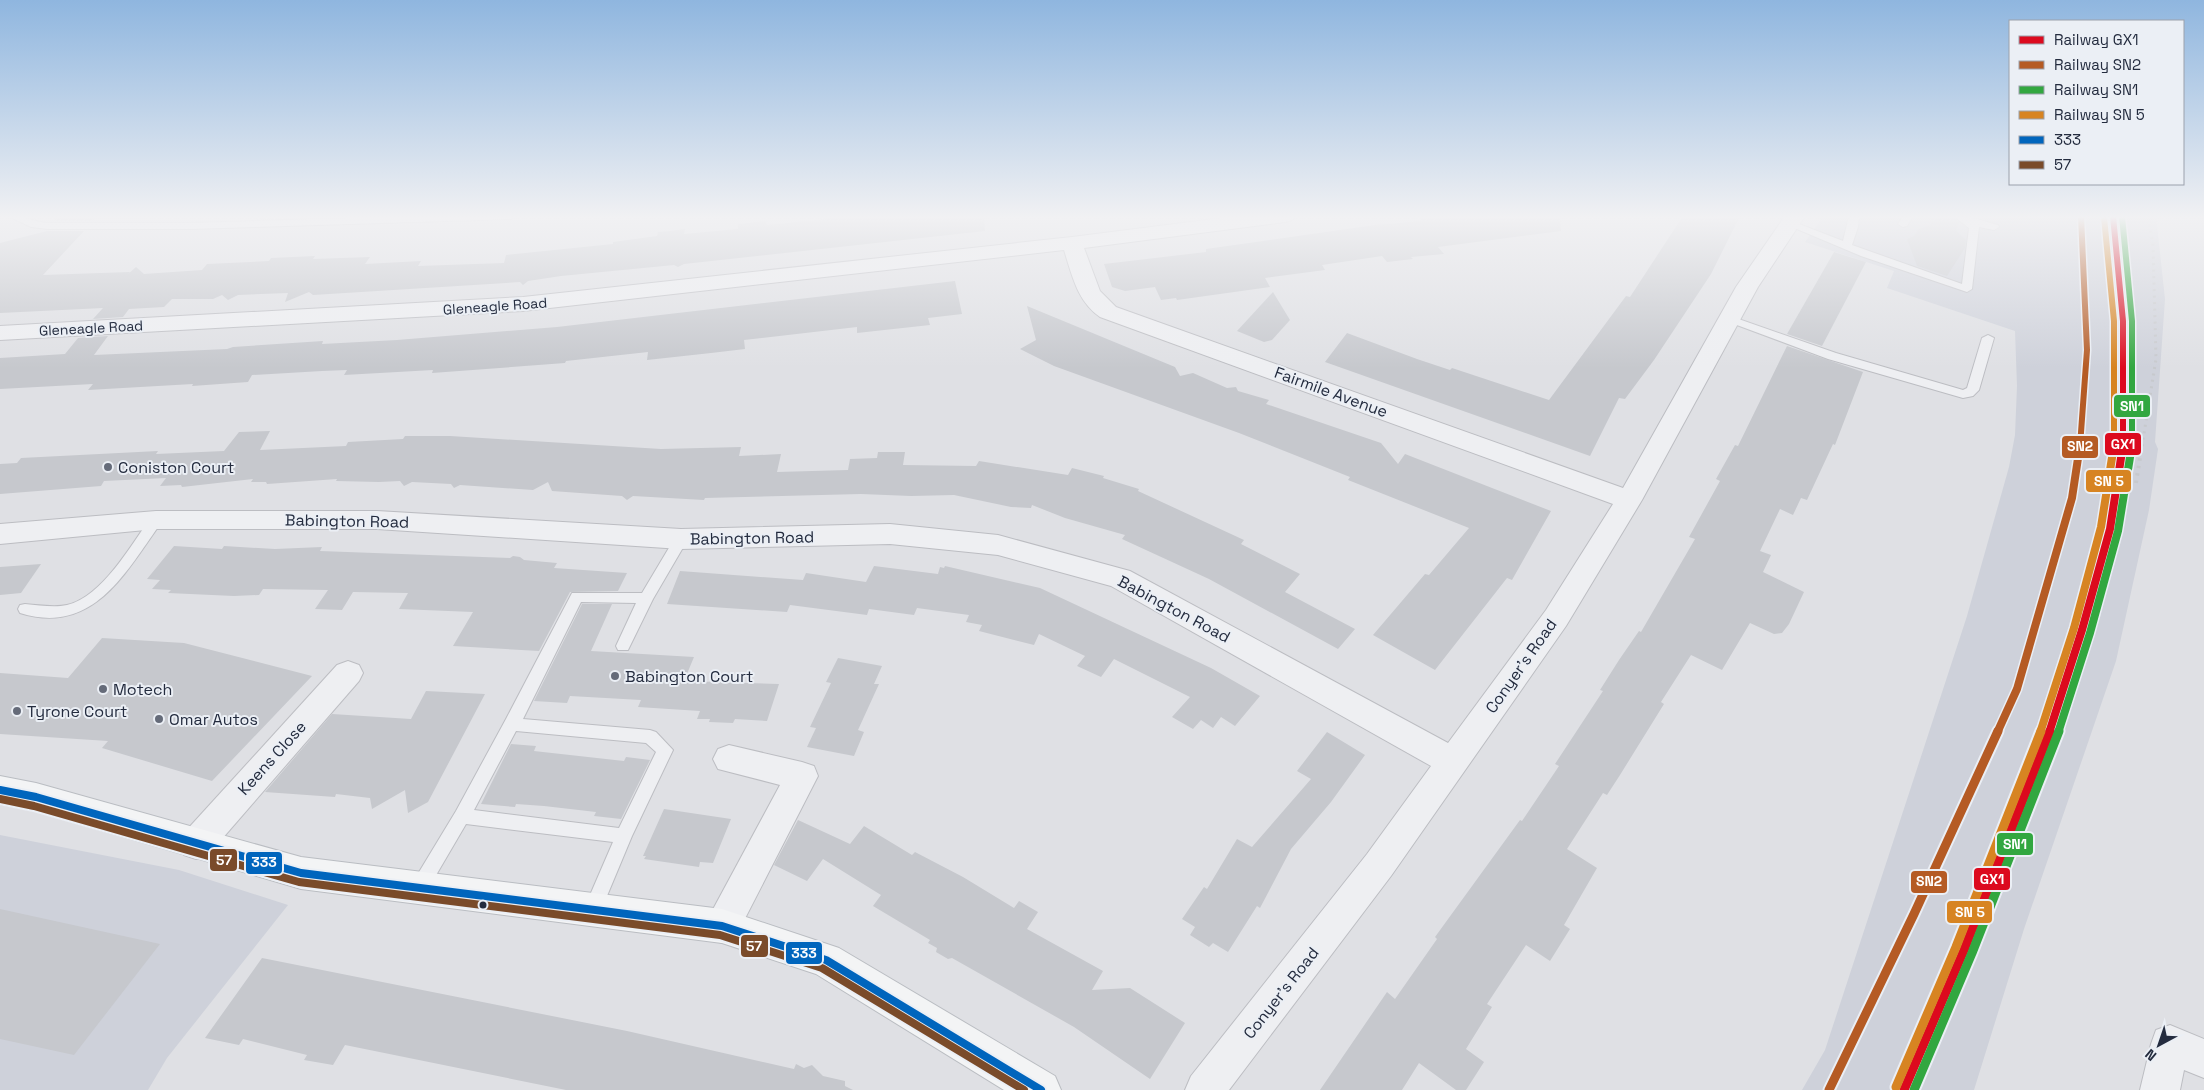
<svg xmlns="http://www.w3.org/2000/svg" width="2204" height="1090" font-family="'Space Grotesk',sans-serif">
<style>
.built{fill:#ced1da}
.building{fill:#c6c8cd}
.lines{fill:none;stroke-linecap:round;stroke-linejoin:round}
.service-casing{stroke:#bcbdc2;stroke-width:2}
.minor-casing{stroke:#bcbdc2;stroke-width:2}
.primary-casing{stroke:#babdc2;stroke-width:2}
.service{fill:#eeeff2;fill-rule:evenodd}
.minor{fill:#eeeff2;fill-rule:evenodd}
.primary{fill:#f3f4f5;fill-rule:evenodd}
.rail-far1{stroke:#c7c9cd;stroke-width:3;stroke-dasharray:2 4.5;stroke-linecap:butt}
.rail{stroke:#c7c9cd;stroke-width:4;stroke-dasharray:2.5 5;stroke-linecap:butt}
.bus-1-casing{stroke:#ebeff5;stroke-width:12}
.bus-2-casing{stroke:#ebeff5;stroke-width:12}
.bus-1{stroke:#0065bd;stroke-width:8}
.bus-2{stroke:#7a4b2a;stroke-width:8}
.rail-1-far2-casing{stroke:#ebeff5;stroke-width:9}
.rail-1-far1-casing{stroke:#ebeff5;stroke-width:11}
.rail-1-casing{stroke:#ebeff5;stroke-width:13}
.rail-2-far2-casing{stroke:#ebeff5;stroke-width:9}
.rail-2-far1-casing{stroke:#ebeff5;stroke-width:11}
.rail-2-casing{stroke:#ebeff5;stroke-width:13}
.rail-3-far2-casing{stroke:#ebeff5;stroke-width:9}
.rail-3-far1-casing{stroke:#ebeff5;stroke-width:11}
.rail-3-casing{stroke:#ebeff5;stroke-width:13}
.rail-4-far2-casing{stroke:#ebeff5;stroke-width:9}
.rail-4-far1-casing{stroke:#ebeff5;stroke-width:11}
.rail-4-casing{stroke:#ebeff5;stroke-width:13}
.rail-1-far2{stroke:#dc0a1e;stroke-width:6}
.rail-1-far1{stroke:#dc0a1e;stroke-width:8}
.rail-1{stroke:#dc0a1e;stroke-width:9}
.rail-2-far2{stroke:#b55b24;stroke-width:6}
.rail-2-far1{stroke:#b55b24;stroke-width:8}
.rail-2{stroke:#b55b24;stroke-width:9}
.rail-3-far2{stroke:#32a740;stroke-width:6}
.rail-3-far1{stroke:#32a740;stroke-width:8}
.rail-3{stroke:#32a740;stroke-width:9}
.rail-4-far2{stroke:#d78422;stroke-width:6}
.rail-4-far1{stroke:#d78422;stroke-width:8}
.rail-4{stroke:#d78422;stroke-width:9}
.poi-dot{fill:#656b79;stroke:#ebeff5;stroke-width:2}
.bus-dot{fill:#242c3f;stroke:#ebeff5;stroke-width:2}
.labels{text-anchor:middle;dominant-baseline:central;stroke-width:4;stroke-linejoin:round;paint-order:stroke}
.far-street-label{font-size:14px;fill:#242c3f;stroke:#ebeff5}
.street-label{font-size:16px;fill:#242c3f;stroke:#ebeff5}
.poi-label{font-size:16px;fill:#242c3f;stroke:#ebeff5;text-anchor:start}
.line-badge{stroke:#ebeff5;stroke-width:2}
.badge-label{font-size:14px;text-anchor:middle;font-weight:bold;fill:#fff}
</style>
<rect width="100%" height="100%" fill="#dfe0e4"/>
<g class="built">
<path d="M 54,216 L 262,216 L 54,220 Z"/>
<path d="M 1824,216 L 2156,216 L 2165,299 L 2155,442 L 2158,449 L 2149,510 L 2116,661 L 2024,929 L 1974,1090 L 1802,1090 L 1825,1050 L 1967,616 L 2009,467 L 2015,435 L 2017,386 L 2015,331 L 1887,288 L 1894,271 L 1805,242 Z"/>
<path d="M 0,835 L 179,870 L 288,905 L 167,1058 L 148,1090 L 0,1090 Z"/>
</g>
<g class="building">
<path d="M 58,216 L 98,216 L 93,221 L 57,221 Z"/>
<path d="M 839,216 L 984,216 L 985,231 L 684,264 L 678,267 L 674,265 L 561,276 L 528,281 L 523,285 L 520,282 L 313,295 L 309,292 L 285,302 L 288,293 L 238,295 L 228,300 L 222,295 L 213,299 L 172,299 L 164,307 L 129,309 L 123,317 L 93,319 L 103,308 L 0,313 L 0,243 L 47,231 L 84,231 L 43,275 L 130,272 L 127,275 L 136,267 L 144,274 L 202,270 L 207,264 L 269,261 L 271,258 L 315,256 L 313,259 L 370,257 L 365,264 L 421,261 L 418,266 L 504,263 L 506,255 L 613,244 L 613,242 L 657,236 L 658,232 L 670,231 L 685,229 L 684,234 L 738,229 L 738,224 L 766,221 L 767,225 L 827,219 Z"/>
<path d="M 1445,216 L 1560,216 L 1561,231 L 1438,247 L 1444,254 L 1411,257 L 1413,259 L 1387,262 L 1382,256 L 1322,265 L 1325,270 L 1265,278 L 1270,287 L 1177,300 L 1176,298 L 1161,300 L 1155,287 L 1125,291 L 1112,287 L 1104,264 L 1206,252 L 1206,249 L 1375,225 L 1422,221 L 1421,219 Z"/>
<path d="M 1683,216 L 1740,216 L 1711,274 L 1654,360 L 1625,399 L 1619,398 L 1590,456 L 1325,362 L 1347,333 L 1417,359 L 1450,370 L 1452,368 L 1549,400 L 1626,296 L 1630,297 Z"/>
<path d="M 1934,216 L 1952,216 L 1959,222 L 1956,231 L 1966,240 L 1965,248 L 1947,276 L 1917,266 L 1907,239 L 1914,236 L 1919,229 L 1930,225 Z"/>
<path d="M 1834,252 L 1866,262 L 1822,346 L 1787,334 Z"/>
<path d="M 955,281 L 962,314 L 928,318 L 930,325 L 857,333 L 857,327 L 744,340 L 745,349 L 711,353 L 647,360 L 648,352 L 566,361 L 565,363 L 432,373 L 433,370 L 344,375 L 347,370 L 322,371 L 252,375 L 248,382 L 192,386 L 193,384 L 88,390 L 93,384 L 0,389 L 0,358 L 65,354 L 78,338 L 108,336 L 94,355 L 227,349 L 233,347 L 323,341 L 322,344 L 397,340 L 557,327 Z"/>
<path d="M 1273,292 L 1290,320 L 1272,340 L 1264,342 L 1237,331 Z"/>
<path d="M 1027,306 L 1175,367 L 1180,376 L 1193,373 L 1227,388 L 1236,387 L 1238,391 L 1269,400 L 1266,404 L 1381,443 L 1398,464 L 1405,454 L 1551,511 L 1512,580 L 1507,578 L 1435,670 L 1373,635 L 1425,574 L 1429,575 L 1469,528 L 1348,480 L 1350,477 L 1239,433 L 1054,366 L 1020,349 L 1036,340 Z"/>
<path d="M 1787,346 L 1863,372 L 1835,445 L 1833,444 L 1807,500 L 1801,498 L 1793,515 L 1780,509 L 1760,551 L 1771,555 L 1763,572 L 1804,592 L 1789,624 L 1782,633 L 1774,634 L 1750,623 L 1722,670 L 1691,655 L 1661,702 L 1664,704 L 1620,775 L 1607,795 L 1603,793 L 1567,849 L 1597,868 L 1564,925 L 1570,929 L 1550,961 L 1526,945 L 1487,1004 L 1492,1007 L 1466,1049 L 1484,1062 L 1466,1090 L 1456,1090 L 1419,1063 L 1402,1090 L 1320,1090 L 1387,992 L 1395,999 L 1437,939 L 1435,937 L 1520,820 L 1522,821 L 1559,766 L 1555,764 L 1603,691 L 1600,690 L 1619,660 L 1639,631 L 1641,632 L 1695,539 L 1689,537 L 1720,481 L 1716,479 L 1735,445 L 1738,446 Z"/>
<path d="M 270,431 L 260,450 L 346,446 L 348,442 L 403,439 L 405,436 L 450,436 L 661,449 L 741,447 L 739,456 L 781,454 L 777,472 L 848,470 L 850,459 L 877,458 L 878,452 L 905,452 L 903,465 L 976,466 L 979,461 L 1068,475 L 1072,468 L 1104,476 L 1103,478 L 1139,489 L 1138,491 L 1244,540 L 1241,544 L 1300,574 L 1285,592 L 1355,629 L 1338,649 L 1209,579 L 1122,539 L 1125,535 L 1065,518 L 1032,505 L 1031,508 L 1011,507 L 954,495 L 911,496 L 861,494 L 705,498 L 704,500 L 633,496 L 627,500 L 622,496 L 552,491 L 548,482 L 533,490 L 460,485 L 454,488 L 451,484 L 412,482 L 404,486 L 400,481 L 379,482 L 336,481 L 337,479 L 267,484 L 266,482 L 251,482 L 253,479 L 182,487 L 181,485 L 160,486 L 166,478 L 104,481 L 101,486 L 0,494 L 0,464 L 17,463 L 21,458 L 158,451 L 156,454 L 224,451 L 239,432 Z"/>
<path d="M 174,546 L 222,549 L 224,546 L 275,549 L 322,547 L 320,551 L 510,558 L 513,556 L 520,557 L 524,560 L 557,563 L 554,568 L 627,573 L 618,591 L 570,592 L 539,651 L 453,646 L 473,612 L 399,609 L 408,593 L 353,592 L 342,610 L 315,609 L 328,590 L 263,589 L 259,595 L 234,596 L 168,593 L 171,590 L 152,589 L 160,580 L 147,579 Z"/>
<path d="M 41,564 L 21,593 L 0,595 L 0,567 Z"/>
<path d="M 874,566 L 938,574 L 940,567 L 944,568 L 945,566 L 1040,588 L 1211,668 L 1260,696 L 1235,726 L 1221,717 L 1213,728 L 1201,720 L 1193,729 L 1172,717 L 1190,697 L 1114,659 L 1101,677 L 1077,666 L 1085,656 L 1039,634 L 1034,645 L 979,631 L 982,625 L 966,622 L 969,615 L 917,608 L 914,615 L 869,609 L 867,615 L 790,605 L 787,612 L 667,604 L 680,571 L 803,580 L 806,573 L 866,582 Z"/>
<path d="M 582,604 L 612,604 L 591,651 L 694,657 L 684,681 L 779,684 L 767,721 L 735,719 L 733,723 L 709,722 L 710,719 L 697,719 L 700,711 L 638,707 L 641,700 L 570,696 L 567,703 L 534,701 Z"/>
<path d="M 102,638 L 184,643 L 312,676 L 212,781 L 102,748 L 108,741 L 0,734 L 0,673 L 68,678 Z"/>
<path d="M 838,658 L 882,666 L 874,684 L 879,684 L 858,730 L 864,732 L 854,756 L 807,747 L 816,728 L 810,727 L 831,683 L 826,682 Z"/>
<path d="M 426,691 L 485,694 L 428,802 L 408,813 L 405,790 L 372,809 L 370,798 L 336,794 L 335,797 L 265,792 L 332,714 L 411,719 Z"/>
<path d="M 1327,732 L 1365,755 L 1331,802 L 1291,849 L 1260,908 L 1257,906 L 1228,952 L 1213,943 L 1209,947 L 1190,935 L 1195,927 L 1182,919 L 1204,887 L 1207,889 L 1237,839 L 1252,847 L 1311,779 L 1297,771 Z"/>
<path d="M 511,744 L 536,746 L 534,751 L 624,761 L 626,757 L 650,760 L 621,819 L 594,816 L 596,812 L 544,806 L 516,804 L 515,807 L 481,804 Z"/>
<path d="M 664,809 L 731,819 L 713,863 L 700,862 L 699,867 L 644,859 L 646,856 L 643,856 Z"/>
<path d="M 798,820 L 850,844 L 864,826 L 912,855 L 915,852 L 963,877 L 1014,908 L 1019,901 L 1038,912 L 1027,929 L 1103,971 L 1092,990 L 1130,988 L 1185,1023 L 1150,1079 L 1074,1027 L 952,958 L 948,959 L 936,952 L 937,948 L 928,943 L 930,940 L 873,906 L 881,895 L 823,859 L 807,881 L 774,865 Z"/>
<path d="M 0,909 L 160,944 L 74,1055 L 0,1039 Z"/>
<path d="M 262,958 L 627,1031 L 794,1069 L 796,1064 L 804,1068 L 812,1065 L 823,1076 L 845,1081 L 845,1086 L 853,1090 L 566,1090 L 345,1045 L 333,1065 L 304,1060 L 307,1055 L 243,1039 L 239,1045 L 205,1038 Z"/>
</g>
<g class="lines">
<defs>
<g id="service">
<path d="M 8,216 C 22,215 34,222 48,223 L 190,223 L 419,216 L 516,216 L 511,219 L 190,229 L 48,229 L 31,227 Z"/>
<path d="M 1849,216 L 1859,216 L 1858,227 L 1852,245 L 1962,284 L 1969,228 L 1954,216 C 1967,215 1984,221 1998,225 L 1999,227 L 1994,230 L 1979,227 L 1972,289 L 1967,292 L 1861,256 L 1785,224 L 1790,221 L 1794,222 L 1843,241 Z"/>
<path d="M 1903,216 L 1913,216 L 1907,226 L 1903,227 L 1898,224 Z"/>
<path d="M 1730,316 L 1836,353 L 1963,390 L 1967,388 L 1982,338 L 1988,335 L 1994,338 L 1979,390 L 1973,396 L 1963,398 L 1828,359 L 1726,321 L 1726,317 Z"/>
<path d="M 156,515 L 161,517 L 163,520 L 161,523 C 125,573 93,636 20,613 L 18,609 L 20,605 L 25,604 C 39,605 54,608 67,605 C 102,597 132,544 151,517 Z"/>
<path d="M 681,534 L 688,539 L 653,599 L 628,650 L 618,650 L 616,646 L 636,603 L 581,602 L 523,719 L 650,730 L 656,732 L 673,750 L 632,836 L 599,915 L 593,917 L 587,915 L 584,909 L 613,842 L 466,824 L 425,894 L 419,896 L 413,894 L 410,888 L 413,882 L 456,811 L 506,719 L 572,593 L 642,593 L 676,536 ZM 516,731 L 646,743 L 656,752 L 619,828 L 474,810 Z"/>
</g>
<g id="minor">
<path d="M 1238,216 L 1295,216 L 1292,220 L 1285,222 L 1084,248 L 1100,291 L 1116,307 L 1623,488 L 1736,287 L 1785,216 L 1805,216 L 1758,287 L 1642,500 L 1566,626 L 1391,876 L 1229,1090 L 1185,1090 L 1191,1076 L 1367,854 L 1431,766 L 1111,586 L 998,555 L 890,544 L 681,549 L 377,529 L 156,529 L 0,544 L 0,524 L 156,511 L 377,511 L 681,529 L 890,524 L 998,535 L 1130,571 L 1448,743 L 1546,610 L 1613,504 L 1100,317 C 1077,301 1072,275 1064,250 L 523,311 L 0,340 L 0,326 L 523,297 L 1072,237 Z"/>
<path d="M 348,661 L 359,665 L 363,673 L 359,681 L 208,855 L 196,859 L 184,855 L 179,844 L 184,833 L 337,665 Z"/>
<path d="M 729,745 L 802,762 L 814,766 L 818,776 L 735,938 L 722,943 L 709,938 L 704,926 L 780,785 L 718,769 L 713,759 L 718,749 Z"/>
<path d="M 2170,1025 L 2204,1039 L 2204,1078 L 2184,1070 L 2180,1090 L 2140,1090 L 2151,1044 L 2156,1030 Z"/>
</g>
<path id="primary" d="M 0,776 L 36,783 L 301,857 L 722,909 L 839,948 L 1055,1076 L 1061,1090 L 1004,1090 L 816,974 L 722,943 L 301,889 L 36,811 L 0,804 Z"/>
</defs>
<use href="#service" class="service-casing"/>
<use href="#minor" class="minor-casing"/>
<use href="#primary" class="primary-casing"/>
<use href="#service" class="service"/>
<use href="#minor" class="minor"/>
<use href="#primary" class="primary"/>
<path class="rail-far1" d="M 2142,446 L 2156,359 L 2153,245 L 2148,216"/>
<path class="rail" d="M 2136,483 L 2142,445"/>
<defs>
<path id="bus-1" d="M 0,790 L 36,797 L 301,873 L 722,926 L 826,960 L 1041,1090"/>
<path id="bus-2" d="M 0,799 L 34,806 L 299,882 L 720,935 L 822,968 L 1024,1090"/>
</defs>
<use href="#bus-1" class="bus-1-casing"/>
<use href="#bus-2" class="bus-2-casing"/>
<use href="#bus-1" class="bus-1"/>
<use href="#bus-2" class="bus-2"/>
<defs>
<path id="rail-1-far2" d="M 2113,216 L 2123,321 L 2123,446"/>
<path id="rail-1-far1" d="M 2049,733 L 2082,630 L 2110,529 L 2123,445"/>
<path id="rail-1" d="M 1904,1090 L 1964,950 L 2050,731"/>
<path id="rail-2-far2" d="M 2080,446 L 2087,350 L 2081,216"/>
<path id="rail-2-far1" d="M 1997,733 L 2017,689 L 2072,498 L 2080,445"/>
<path id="rail-2" d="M 1829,1090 L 1914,914 L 1998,731"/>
<path id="rail-3-far2" d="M 2122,216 L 2132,321 L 2132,446"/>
<path id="rail-3-far1" d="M 2058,733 L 2090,633 L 2118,531 L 2132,445"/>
<path id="rail-3" d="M 1914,1090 L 1972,953 L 2059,731"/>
<path id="rail-4-far2" d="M 2104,217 L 2114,321 L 2114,446"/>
<path id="rail-4-far1" d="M 2040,733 L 2074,628 L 2101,527 L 2114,445"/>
<path id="rail-4" d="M 1896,1087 L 1956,947 L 2041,731"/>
</defs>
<use href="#rail-1-far2" class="rail-1-far2-casing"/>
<use href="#rail-1-far1" class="rail-1-far1-casing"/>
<use href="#rail-1" class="rail-1-casing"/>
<use href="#rail-2-far2" class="rail-2-far2-casing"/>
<use href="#rail-2-far1" class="rail-2-far1-casing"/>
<use href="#rail-2" class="rail-2-casing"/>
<use href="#rail-3-far2" class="rail-3-far2-casing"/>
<use href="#rail-3-far1" class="rail-3-far1-casing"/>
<use href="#rail-3" class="rail-3-casing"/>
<use href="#rail-4-far2" class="rail-4-far2-casing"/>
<use href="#rail-4-far1" class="rail-4-far1-casing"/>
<use href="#rail-4" class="rail-4-casing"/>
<use href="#rail-1-far2" class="rail-1-far2"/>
<use href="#rail-1-far1" class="rail-1-far1"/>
<use href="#rail-1" class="rail-1"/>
<use href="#rail-2-far2" class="rail-2-far2"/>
<use href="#rail-2-far1" class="rail-2-far1"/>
<use href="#rail-2" class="rail-2"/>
<use href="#rail-3-far2" class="rail-3-far2"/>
<use href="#rail-3-far1" class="rail-3-far1"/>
<use href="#rail-3" class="rail-3"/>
<use href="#rail-4-far2" class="rail-4-far2"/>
<use href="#rail-4-far1" class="rail-4-far1"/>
<use href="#rail-4" class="rail-4"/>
</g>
<linearGradient id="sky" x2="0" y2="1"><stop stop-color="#8fb6df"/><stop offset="0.59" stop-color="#f1f1f3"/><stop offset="1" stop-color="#f1f1f3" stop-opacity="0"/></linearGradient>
<rect width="2204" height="368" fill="url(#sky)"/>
<g class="poi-dot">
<circle cx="108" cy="467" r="5"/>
<circle cx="615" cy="676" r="5"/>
<circle cx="103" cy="689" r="5"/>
<circle cx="17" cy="711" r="5"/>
<circle cx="159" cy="719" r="5"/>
</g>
<circle class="bus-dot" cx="483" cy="905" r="4.5"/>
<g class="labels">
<g class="far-street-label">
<text transform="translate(495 306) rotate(-4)">Gleneagle Road</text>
<text transform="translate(91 328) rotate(-3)">Gleneagle Road</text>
</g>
<g class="street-label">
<text transform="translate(1331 392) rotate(20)">Fairmile Avenue</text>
<text transform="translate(347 521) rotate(1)">Babington Road</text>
<text transform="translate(752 538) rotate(-1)">Babington Road</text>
<text transform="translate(1174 609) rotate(28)">Babington Road</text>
<text transform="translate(1521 666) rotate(-55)">Conyer's Road</text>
<text transform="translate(272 758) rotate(-48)">Keens Close</text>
<text transform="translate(1281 993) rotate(-52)">Conyer's Road</text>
</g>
<g class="poi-label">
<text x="118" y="467">Coniston Court</text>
<text x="625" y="676">Babington Court</text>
<text x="113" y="689">Motech</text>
<text x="27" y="711">Tyrone Court</text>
<text x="169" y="719">Omar Autos</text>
</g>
</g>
<g class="line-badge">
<rect x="2113" y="394" width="38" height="24" rx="5" fill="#32a740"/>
<rect x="2104" y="432" width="38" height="24" rx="5" fill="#dc0a1e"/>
<rect x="2061" y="435" width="38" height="24" rx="5" fill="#b55b24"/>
<rect x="2085" y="469" width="47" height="24" rx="5" fill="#d78422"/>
<rect x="1996" y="832" width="38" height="24" rx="5" fill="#32a740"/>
<rect x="209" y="848" width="29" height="24" rx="5" fill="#7a4b2a"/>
<rect x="245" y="851" width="38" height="24" rx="5" fill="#0065bd"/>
<rect x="1973" y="867" width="38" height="24" rx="5" fill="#dc0a1e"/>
<rect x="1910" y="870" width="38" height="24" rx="5" fill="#b55b24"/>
<rect x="1946" y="900" width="47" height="24" rx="5" fill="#d78422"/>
<rect x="740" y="934" width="29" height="24" rx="5" fill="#7a4b2a"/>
<rect x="785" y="941" width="38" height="24" rx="5" fill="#0065bd"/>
</g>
<g class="badge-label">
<text x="2132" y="411">SN1</text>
<text x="2123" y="449">GX1</text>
<text x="2080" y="451">SN2</text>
<text x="2109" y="486">SN 5</text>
<text x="2015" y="849">SN1</text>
<text x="224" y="865">57</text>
<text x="264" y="867">333</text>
<text x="1992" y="884">GX1</text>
<text x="1929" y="886">SN2</text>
<text x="1970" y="917">SN 5</text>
<text x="754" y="951">57</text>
<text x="804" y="958">333</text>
</g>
<rect x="2009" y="20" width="175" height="165" fill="#ebeff5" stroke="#9ba1ac"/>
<rect x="2019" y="36" width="25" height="8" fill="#dc0a1e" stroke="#9ba1ac"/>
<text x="2054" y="45" font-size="15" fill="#242c3f">Railway GX1</text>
<rect x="2019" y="61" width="25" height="8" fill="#b55b24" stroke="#9ba1ac"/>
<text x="2054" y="70" font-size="15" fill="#242c3f">Railway SN2</text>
<rect x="2019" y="86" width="25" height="8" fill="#32a740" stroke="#9ba1ac"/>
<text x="2054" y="95" font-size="15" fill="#242c3f">Railway SN1</text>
<rect x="2019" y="111" width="25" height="8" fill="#d78422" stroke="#9ba1ac"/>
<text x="2054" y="120" font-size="15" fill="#242c3f">Railway SN 5</text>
<rect x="2019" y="136" width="25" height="8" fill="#0065bd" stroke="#9ba1ac"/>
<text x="2054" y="145" font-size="15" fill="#242c3f">333</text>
<rect x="2019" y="161" width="25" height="8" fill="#7a4b2a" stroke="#9ba1ac"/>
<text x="2054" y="170" font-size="15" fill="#242c3f">57</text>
<g transform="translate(2159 1045) rotate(220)" stroke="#ebeff5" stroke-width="4" paint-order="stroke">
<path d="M0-4L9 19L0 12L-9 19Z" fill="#242c3f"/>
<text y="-8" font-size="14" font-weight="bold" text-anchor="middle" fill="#242c3f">N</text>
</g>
</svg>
